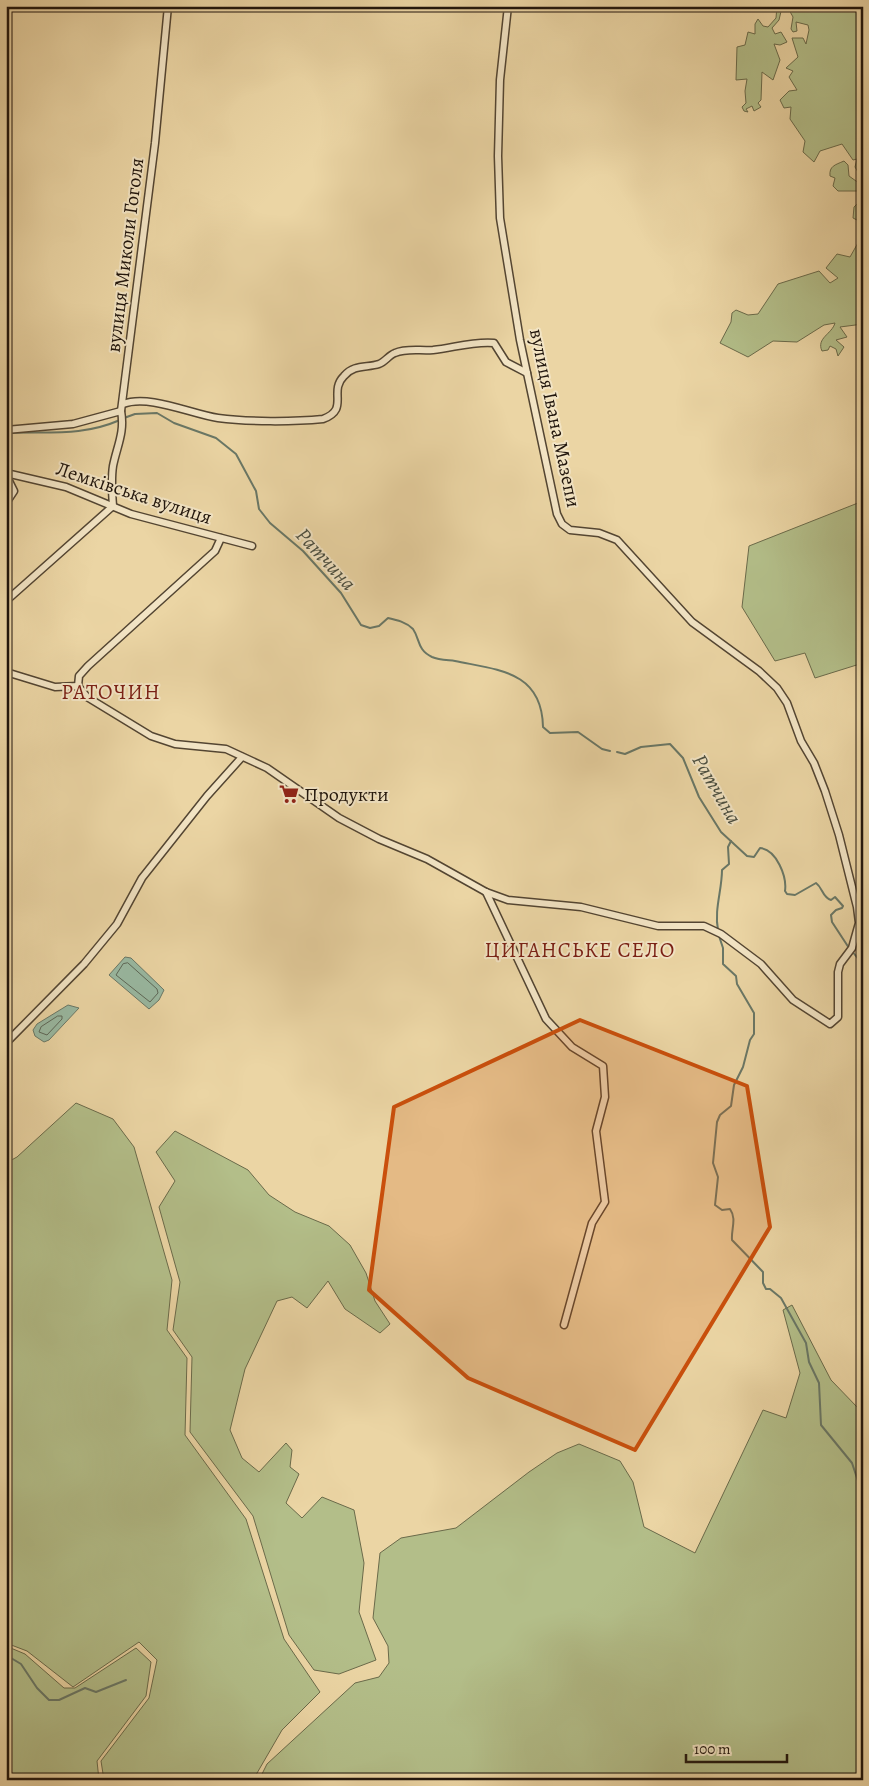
<svg xmlns="http://www.w3.org/2000/svg" width="869" height="1786" font-family="Alegreya,serif">
<style>
.green{fill:#b3be89;stroke:#6a6a4a}
.water{fill:#99b9a2;stroke:#697766}
.lines{fill:none;stroke-linecap:round;stroke-linejoin:round}
.shore{stroke:#5c6757;stroke-width:1}
.stream{stroke:#697766;stroke-width:2}
.street-casing{stroke:#534532;stroke-width:9}
.street{stroke:#f2e4c4;stroke-width:6}
.marked{fill:#ca4f0c;fill-opacity:0.2;stroke:#ca4f0c;stroke-width:4;stroke-linejoin:round}
.labels{text-anchor:middle;dominant-baseline:central;stroke-width:4;stroke-linejoin:round;paint-order:stroke}
.street-label{font-size:20px;fill:#20150c;stroke:#f2e4c4}
.poi-label{font-size:20px;fill:#20150c;stroke:#f2e4c4;text-anchor:start}
.water-label{font-size:21px;font-style:italic;fill:#4a4e40;stroke:#f2e4c4}
.neighbourhood-label{font-size:21px;letter-spacing:1px;fill:#7a1f14;stroke:#f2e4c4}
</style>
<rect width="100%" height="100%" fill="#ebd5a4"/>
<filter id="stains"><feTurbulence type="fractalNoise" baseFrequency=".004" numOctaves="4"/><feColorMatrix values="0 0 0 0 .2 0 0 0 0 .09 0 0 0 0 .02 0 0 0 .5 -.17"/></filter>
<radialGradient id="worn" r=".72"><stop offset=".6" stop-color="#630" stop-opacity="0"/><stop offset="1" stop-color="#630" stop-opacity=".3"/></radialGradient>
<g class="green">
<path d="M 777,6 L 863,6 L 863,171 L 858,172 L 855,167 L 857,159 L 853,160 L 842,144 L 820,151 L 814,162 L 803,152 L 805,141 L 790,119 L 791,107 L 784,108 L 780,100 L 789,91 L 797,90 L 789,77 L 793,71 L 786,68 L 798,57 L 792,38 L 803,38 L 806,44 L 809,30 L 808,25 L 796,22 L 797,31 L 793,32 L 791,29 L 793,17 L 788,8 L 782,7 L 779,20 L 772,28 L 775,34 L 781,32 L 787,42 L 780,45 L 774,44 L 780,60 L 773,80 L 762,72 L 761,100 L 758,103 L 761,107 L 754,111 L 752,106 L 746,109 L 748,112 L 744,111 L 742,107 L 746,103 L 745,91 L 747,79 L 736,80 L 737,47 L 745,45 L 748,32 L 755,34 L 755,24 L 758,19 L 763,26 L 768,27 L 776,18 Z"/>
<path d="M 844,161 L 848,165 L 849,176 L 863,186 L 863,194 L 859,195 L 858,191 L 838,191 L 833,186 L 835,178 L 830,176 C 829,166 835,165 844,161 Z"/>
<path d="M 859,202 L 863,203 L 863,207 L 859,209 L 863,212 L 863,223 L 853,218 L 854,207 Z"/>
<path d="M 863,234 L 863,324 L 840,327 L 847,337 L 836,340 L 844,347 L 838,356 L 836,349 L 830,346 L 828,350 L 822,351 C 816,338 832,334 835,323 L 824,325 L 797,342 L 773,341 L 748,357 L 720,343 L 731,322 L 732,313 L 736,310 L 748,315 L 758,314 L 778,284 L 819,271 L 830,283 L 838,278 L 826,268 L 837,254 L 850,257 Z"/>
<path d="M 863,501 L 863,663 L 815,678 L 805,653 L 775,661 L 742,607 L 749,546 Z"/>
<path d="M 76,1103 L 113,1119 L 134,1147 L 172,1280 L 167,1330 L 187,1358 L 185,1435 L 246,1519 L 284,1639 L 320,1692 L 282,1730 L 253,1780 L 104,1780 L 101,1761 L 149,1698 L 157,1660 L 139,1642 L 73,1687 L 27,1651 L 6,1643 L 6,1163 L 17,1157 Z"/>
<path d="M 175,1131 L 248,1170 L 269,1195 L 295,1212 L 329,1226 L 350,1245 L 366,1273 L 375,1301 L 390,1324 L 380,1333 L 345,1309 L 328,1281 L 307,1308 L 292,1297 L 277,1301 L 245,1369 L 230,1430 L 242,1458 L 259,1472 L 286,1443 L 292,1450 L 290,1467 L 299,1474 L 286,1503 L 302,1518 L 322,1497 L 354,1510 L 364,1563 L 359,1612 L 376,1660 L 339,1674 L 314,1670 L 289,1635 L 253,1516 L 190,1432 L 192,1357 L 173,1330 L 180,1282 L 159,1207 L 175,1181 L 156,1152 Z"/>
<path d="M 792,1305 L 831,1380 L 858,1408 L 863,1403 L 863,1780 L 259,1780 L 267,1764 L 355,1683 L 379,1677 L 389,1663 L 388,1646 L 373,1618 L 380,1553 L 401,1538 L 456,1528 L 529,1472 L 557,1453 L 579,1444 L 620,1461 L 633,1482 L 644,1527 L 695,1553 L 763,1410 L 786,1418 L 800,1373 L 783,1310 Z"/>
<path d="M 6,1646 L 25,1654 L 64,1688 L 75,1688 L 136,1648 L 151,1662 L 146,1696 L 97,1761 L 99,1780 L 6,1780 Z"/>
</g>
<g class="water">
<path d="M 125,957 L 131,958 L 164,990 L 159,1000 L 149,1009 L 109,975 Z"/>
<path d="M 68,1005 L 79,1008 L 49,1040 L 44,1042 L 35,1036 L 33,1030 L 37,1024 Z"/>
</g>
<g class="lines">
<g class="shore">
<path d="M 128,963 L 157,989 L 158,993 L 150,1002 L 116,975 L 123,964 Z"/>
<path d="M 58,1016 L 62,1016 L 62,1019 L 47,1035 L 39,1032 L 41,1027 Z"/>
</g>
<g class="stream">
<path d="M 124,418 L 135,414 L 157,413 L 174,423 L 216,438 L 236,454 L 256,491 L 259,509 L 270,523 L 303,551 L 341,593 L 361,625 L 370,628 L 379,626 L 388,618 C 397,620 406,622 413,629 C 420,639 417,650 432,657 C 439,660 448,660 455,661 C 498,670 542,671 543,727 L 550,733 L 578,732 L 602,749 L 610,751"/>
<path d="M 6,433 C 48,431 81,437 120,420"/>
<path d="M 617,752 L 625,754 L 641,747 L 670,744 L 683,758 L 699,797 L 721,832 L 747,856 L 754,857 L 760,848 C 777,850 787,877 785,891 L 787,894 L 795,895 L 816,883 C 823,888 822,897 831,900 L 835,897 L 843,906 L 842,908 L 836,910 L 831,915 L 832,922 L 849,948"/>
<path d="M 718,930 C 714,910 722,890 722,870 L 729,864 L 728,847 L 731,841"/>
<path d="M 719,936 L 723,948 L 723,964 L 736,976 L 737,984 L 754,1013 L 754,1034 L 750,1040 L 743,1067 L 734,1085 L 731,1106 L 720,1115 L 717,1122 L 713,1163 L 718,1177 L 715,1205 L 722,1210 L 730,1209 C 737,1219 731,1229 732,1240 L 763,1272 L 763,1283 L 766,1289 L 770,1289 L 781,1298 L 806,1343 L 809,1362 L 819,1383 L 821,1425 L 852,1463 L 859,1484"/>
<path d="M 852,951 L 863,965"/>
<path d="M 6,1655 L 21,1664 L 37,1688 L 49,1700 L 59,1700 L 85,1688 L 96,1692 L 126,1680"/>
</g>
<defs>
<g id="street">
<path d="M 123,404 C 149,394 191,414 218,418 C 248,422 293,422 323,419 C 350,409 328,392 344,376 C 354,364 367,368 379,364 C 385,362 389,355 395,353 C 406,348 420,351 433,350 C 453,348 473,341 494,343 L 506,362 L 527,373"/>
<path d="M 6,430 L 73,424 L 121,411"/>
<path d="M 6,473 L 66,487 L 131,514 L 252,546"/>
<path d="M 6,475 L 14,491 L 6,503"/>
<path d="M 6,601 L 113,506 C 112,493 111,479 113,466 C 117,446 125,432 121,411 L 155,143 L 168,6"/>
<path d="M 6,672 L 55,687 L 78,686 L 87,697 L 151,736 L 175,744 L 226,749 L 267,768 L 339,818 L 379,839 L 427,859 L 486,892 L 508,900 L 581,907 L 658,926 L 704,926 L 721,934 L 761,964 L 793,1000 L 830,1024 L 838,1017 L 838,972 L 840,964 L 852,948 L 859,923 L 857,907 L 839,835 L 825,791 L 814,763 L 801,741 L 787,703 L 777,688 L 759,671 L 692,622 L 617,540 L 599,533 L 570,530 L 562,524 L 557,514 L 520,340 L 500,218 L 498,156 L 500,80 L 508,6"/>
<path d="M 78,686 L 79,676 L 88,666 L 215,551 L 221,538"/>
<path d="M 486,892 L 546,1019 L 572,1047 L 603,1066 L 605,1097 L 596,1131 L 605,1202 L 592,1223 L 564,1325"/>
<path d="M 6,1043 L 84,964 L 117,924 L 142,878 L 207,796 L 242,757"/>
</g>
</defs>
<use href="#street" class="street-casing"/>
<use href="#street" class="street"/>
</g>
<path class="marked" d="M 580,1020 L 747,1086 L 770,1227 L 635,1450 L 468,1378 L 369,1290 L 394,1107 Z"/>
<defs>
<symbol id="supermarket-bare" viewBox="-9 -9 18 18"><path d="M-6-5.5h2.5l.6 2H6L4.5 2H-2.5L-4.4-4H-6ZM-1.5 3.2a1.3 1.3 0 1 0 .1 0ZM3 3.2a1.3 1.3 0 1 0 .1 0Z" fill="#8f2418" stroke="#f2e4c4" stroke-width="2.5" paint-order="stroke"/></symbol>
</defs>
<g fill-rule="evenodd">
<use href="#supermarket-bare" x="275" y="780" width="28" height="28"/>
</g>
<g class="labels">
<g class="street-label">
<text transform="translate(125 255) rotate(-83)">вулиця Миколи Гоголя</text>
<text transform="translate(555 418) rotate(78)">вулиця Івана Мазепи</text>
<text transform="translate(134 493) rotate(18)">Лемківська вулиця</text>
</g>
<g class="poi-label">
<text x="304" y="794">Продукти</text>
</g>
<g class="water-label">
<text transform="translate(326 559) rotate(47)">Ратчина</text>
<text transform="translate(717 789) rotate(60)">Ратчина</text>
</g>
<g class="neighbourhood-label">
<text x="111" y="692">РАТОЧИН</text>
<text x="580" y="950">ЦИГАНСЬКЕ СЕЛО</text>
</g>
</g>
<rect width="869" height="1786" fill="none" stroke="#ebd5a4" stroke-width="25"/>
<rect x="8" y="8" width="854" height="1771" fill="none" stroke="#20150c" stroke-width="2.5"/>
<rect x="12" y="12" width="844" height="1761" fill="none" stroke="#20150c"/>
<path d="M686 1754v8h101v-8" fill="none" stroke="#20150c" stroke-width="2.5"/>
<text x="694" y="1754" font-size="15" fill="#20150c" stroke="#f2e4c4" stroke-width="4" paint-order="stroke">100 m</text>
<rect width="100%" height="100%" filter="url(#stains)"/>
<rect width="100%" height="100%" fill="url(#worn)"/>
</svg>
